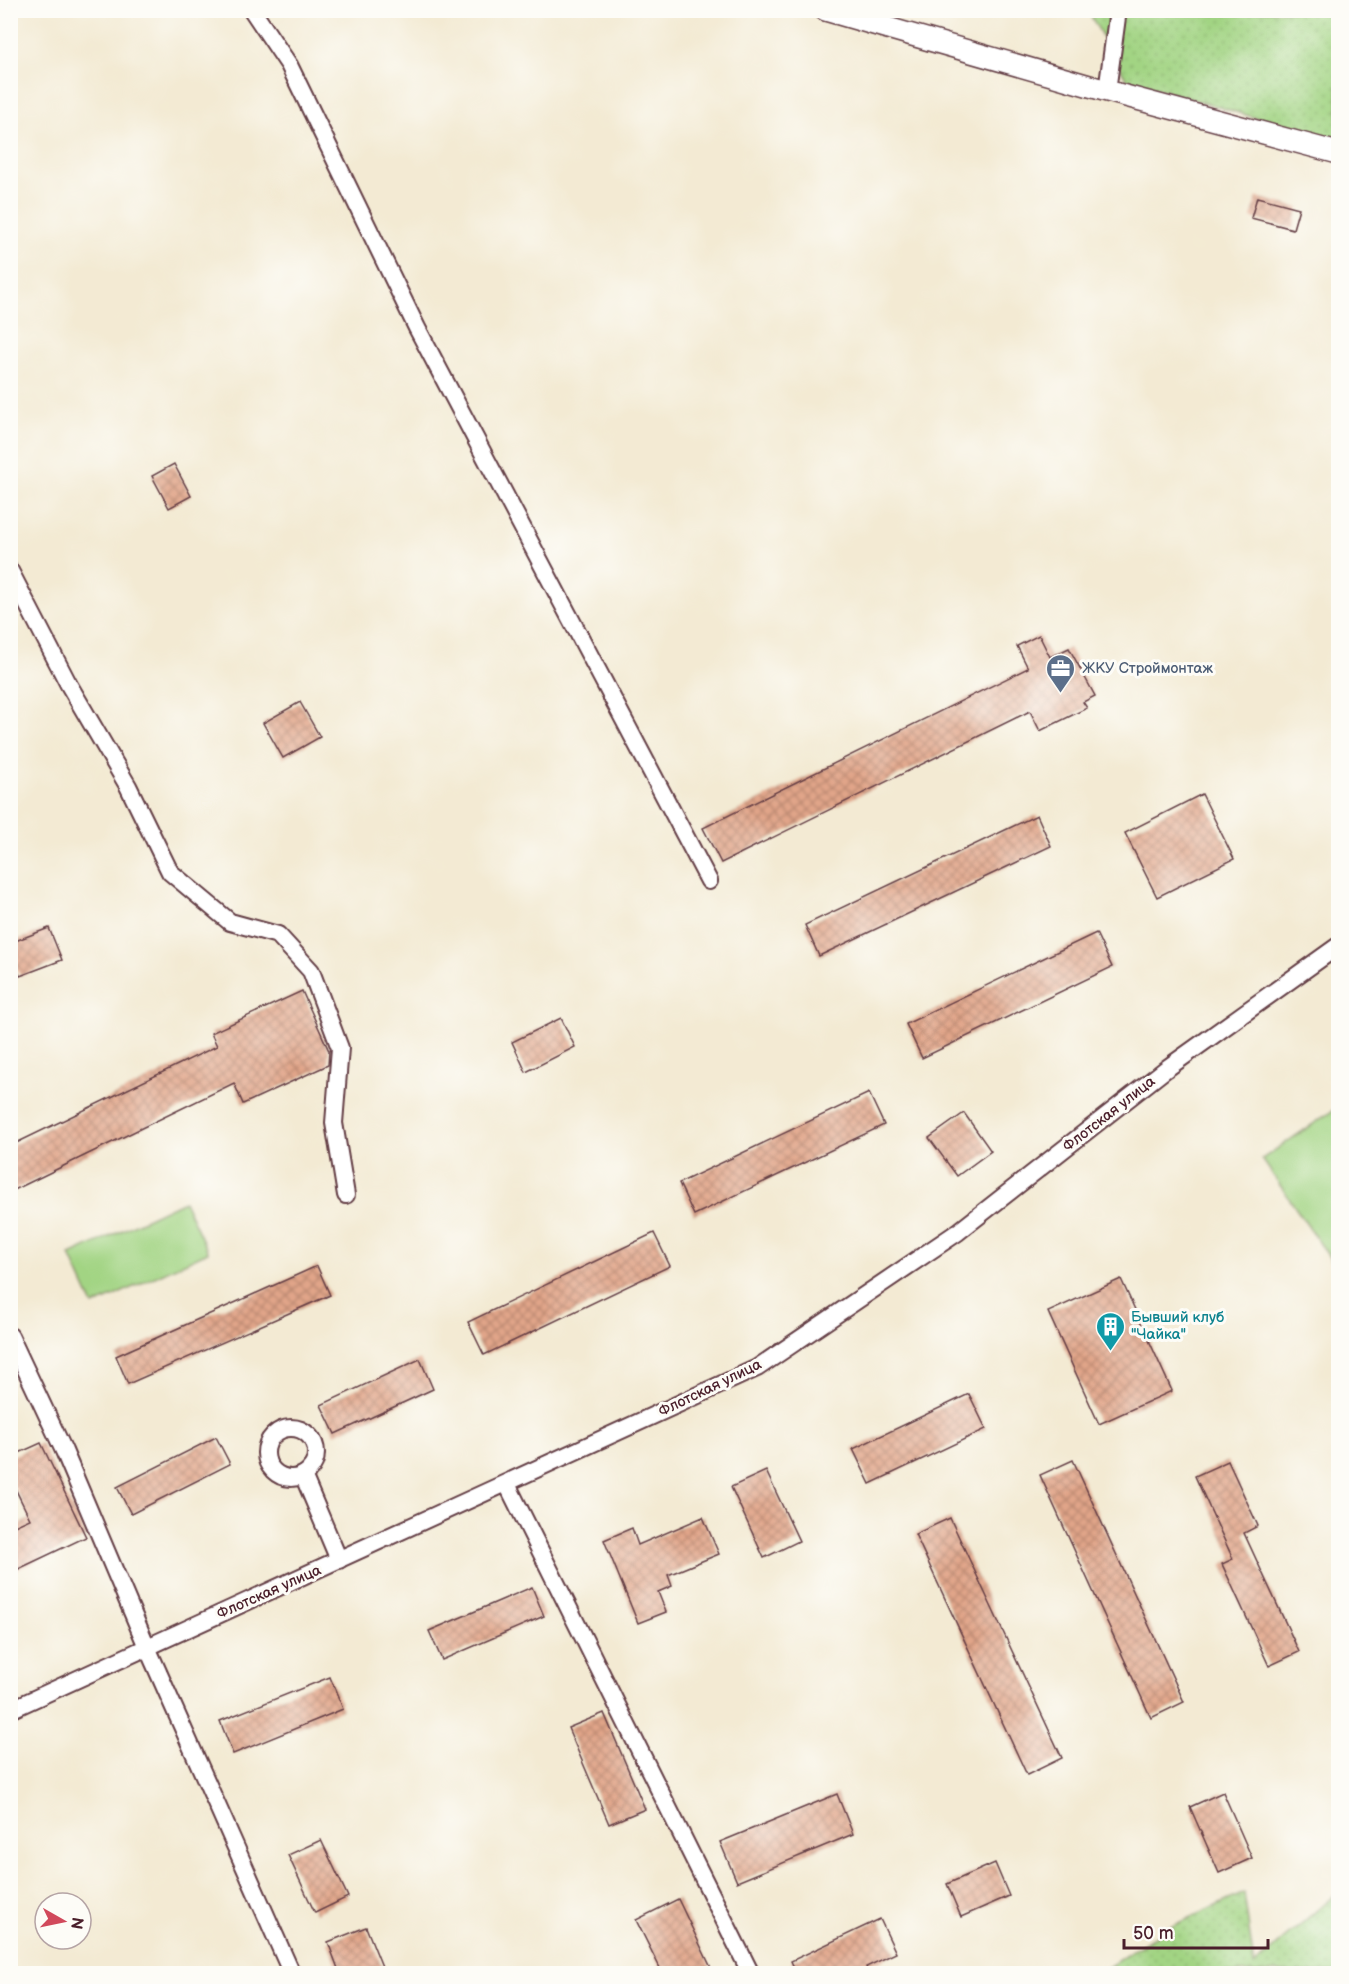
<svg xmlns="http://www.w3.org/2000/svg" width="1349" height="1984" font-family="'Balsamiq Sans',sans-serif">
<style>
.grass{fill:url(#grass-dots);stroke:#767a57;stroke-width:1.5}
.park{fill:#a2d483;stroke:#767a57;stroke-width:1.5}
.building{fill:url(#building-cross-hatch)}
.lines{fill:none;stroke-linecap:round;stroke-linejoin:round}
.minor-casing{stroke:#633d44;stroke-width:20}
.tertiary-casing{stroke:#633d44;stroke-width:24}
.minor{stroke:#fff;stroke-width:16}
.tertiary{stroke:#fff;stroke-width:21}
.labels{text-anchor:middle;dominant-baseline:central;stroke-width:6;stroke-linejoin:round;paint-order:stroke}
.service-label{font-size:15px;fill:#4e5e75;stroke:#fdfcf7;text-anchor:start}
.street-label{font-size:15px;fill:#4a1f2b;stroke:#fdfcf7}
.culture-label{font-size:15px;fill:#0d838f;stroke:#fdfcf7;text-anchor:start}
</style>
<defs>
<pattern id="grass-dots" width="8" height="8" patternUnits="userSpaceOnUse" patternTransform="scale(1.5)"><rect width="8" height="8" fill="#a2d483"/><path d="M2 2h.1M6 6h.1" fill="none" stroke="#8db671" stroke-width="1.8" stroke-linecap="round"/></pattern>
<pattern id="building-cross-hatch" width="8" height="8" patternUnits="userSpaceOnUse" patternTransform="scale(1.5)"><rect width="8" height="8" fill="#e1a589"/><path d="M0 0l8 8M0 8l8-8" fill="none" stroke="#b88670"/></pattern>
</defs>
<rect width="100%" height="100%" fill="#fdfcf7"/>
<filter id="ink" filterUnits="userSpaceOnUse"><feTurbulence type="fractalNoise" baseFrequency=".0167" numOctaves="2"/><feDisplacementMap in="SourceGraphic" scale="12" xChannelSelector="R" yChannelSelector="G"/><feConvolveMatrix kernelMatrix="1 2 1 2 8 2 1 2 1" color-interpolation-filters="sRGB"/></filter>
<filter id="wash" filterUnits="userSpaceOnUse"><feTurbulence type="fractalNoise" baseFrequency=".008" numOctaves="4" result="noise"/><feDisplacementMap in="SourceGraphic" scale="24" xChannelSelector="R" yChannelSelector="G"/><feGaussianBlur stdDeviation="1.35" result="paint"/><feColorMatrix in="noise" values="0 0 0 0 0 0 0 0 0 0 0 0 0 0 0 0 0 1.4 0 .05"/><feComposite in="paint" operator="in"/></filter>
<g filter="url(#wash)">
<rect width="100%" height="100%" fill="#f3ead3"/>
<g class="grass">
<path d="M 1088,11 L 1338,11 L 1338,142 L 1127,80 Z"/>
<path d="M 1338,1892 L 1338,1973 L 1099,1973 L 1166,1929 L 1244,1893 L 1254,1965 Z"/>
</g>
<g class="park">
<path d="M 1338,1107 L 1338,1270 L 1262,1159 Z"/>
<path d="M 184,1201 L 208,1252 L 93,1306 L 70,1255 Z"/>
</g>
<g id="blocks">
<g class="building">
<path d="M 1257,197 L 1299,208 L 1293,229 L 1251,218 Z"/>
<path d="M 174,464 L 191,496 L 169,508 L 152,476 Z"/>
<path d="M 1039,635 L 1050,657 L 1069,648 L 1095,696 L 1083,702 L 1087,708 L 1040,731 L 1030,711 L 721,863 L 703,828 L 1028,668 L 1017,646 Z"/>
<path d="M 300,702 L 320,737 L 283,758 L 263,723 Z"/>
<path d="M 1202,794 L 1234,859 L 1157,897 L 1125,833 Z"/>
<path d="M 1037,815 L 1051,846 L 819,956 L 805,925 Z"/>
<path d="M 49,928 L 62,960 L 20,976 L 10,953 L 10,943 Z"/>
<path d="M 1096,933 L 1112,967 L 922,1058 L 906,1024 Z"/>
<path d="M 302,991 L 329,1051 L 328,1065 L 243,1104 L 234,1083 L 10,1192 L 10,1146 L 217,1046 L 211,1033 Z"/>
<path d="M 561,1018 L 575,1047 L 526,1072 L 512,1042 Z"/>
<path d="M 869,1093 L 884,1125 L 694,1215 L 679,1183 Z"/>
<path d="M 964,1113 L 991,1151 L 957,1176 L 929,1138 Z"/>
<path d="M 654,1233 L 670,1266 L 484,1355 L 468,1322 Z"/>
<path d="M 317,1266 L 330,1295 L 128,1384 L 116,1356 Z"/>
<path d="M 1121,1279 L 1172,1391 L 1099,1424 L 1048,1312 Z"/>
<path d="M 420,1359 L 433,1389 L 335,1434 L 321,1405 Z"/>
<path d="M 969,1394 L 986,1429 L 870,1484 L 853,1449 Z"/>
<path d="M 216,1437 L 230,1464 L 131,1514 L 117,1487 Z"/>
<path d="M 41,1443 L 86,1537 L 10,1573 L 10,1528 L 30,1519 L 10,1478 L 10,1457 Z"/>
<path d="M 1073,1460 L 1184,1702 L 1151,1718 L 1040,1475 Z"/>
<path d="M 1228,1461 L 1258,1526 L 1244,1533 L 1299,1652 L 1269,1666 L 1222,1564 L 1233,1559 L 1195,1476 Z"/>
<path d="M 766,1471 L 799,1541 L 764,1558 L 731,1487 Z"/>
<path d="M 703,1517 L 719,1554 L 668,1575 L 672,1586 L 658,1592 L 666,1612 L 638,1623 L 604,1540 L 632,1528 L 638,1545 Z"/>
<path d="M 950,1518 L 1062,1758 L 1027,1775 L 915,1534 Z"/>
<path d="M 532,1587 L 544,1616 L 442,1660 L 429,1631 Z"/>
<path d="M 330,1677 L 343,1709 L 233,1754 L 220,1721 Z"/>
<path d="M 604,1713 L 645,1809 L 609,1824 L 568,1728 Z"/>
<path d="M 1223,1792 L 1252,1858 L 1219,1873 L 1190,1807 Z"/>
<path d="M 837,1794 L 853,1834 L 737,1882 L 720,1842 Z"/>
<path d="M 321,1840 L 348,1897 L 315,1913 L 288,1855 Z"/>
<path d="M 995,1863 L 1009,1896 L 961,1917 L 947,1884 Z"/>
<path d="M 678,1899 L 714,1974 L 663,1974 L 636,1920 Z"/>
<path d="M 880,1919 L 896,1953 L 866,1967 L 869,1974 L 797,1974 L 791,1961 Z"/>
<path d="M 366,1927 L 385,1974 L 340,1974 L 328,1942 Z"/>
</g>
</g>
</g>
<g filter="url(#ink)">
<use href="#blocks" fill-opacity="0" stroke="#633d44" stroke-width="1.5"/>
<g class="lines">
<defs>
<g id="minor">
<path d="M 252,10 L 289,65 L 417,328 L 709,881"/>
<path d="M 1107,91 L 1118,10"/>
<path d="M 10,571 L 69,685 L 128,786 L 170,872 L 230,922 L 278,935 L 311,971 L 340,1048 L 334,1123 L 346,1195"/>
<path d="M 10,1336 L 64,1451 L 147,1647 L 292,1974"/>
<circle cx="291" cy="1453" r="25"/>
<path d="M 303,1475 L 339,1560"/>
<path d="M 507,1484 L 751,1974"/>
<path d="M 10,1710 L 757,1368 L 958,1232 L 1166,1069 L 1338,946"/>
</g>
<path id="tertiary" d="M 825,10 L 1107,91 L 1338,153"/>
</defs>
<use href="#minor" class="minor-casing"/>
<use href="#tertiary" class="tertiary-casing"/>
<use href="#minor" class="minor"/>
<use href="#tertiary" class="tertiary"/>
</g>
</g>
<defs>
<symbol id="office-pin" viewBox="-11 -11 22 30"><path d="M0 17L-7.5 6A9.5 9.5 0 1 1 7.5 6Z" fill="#5c6f8a" stroke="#fdfcf7"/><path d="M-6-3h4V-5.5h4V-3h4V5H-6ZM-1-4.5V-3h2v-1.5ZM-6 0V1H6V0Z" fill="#fff"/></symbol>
<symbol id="building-pin" viewBox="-11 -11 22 30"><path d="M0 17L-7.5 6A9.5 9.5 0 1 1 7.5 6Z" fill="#0f9aa8" stroke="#fdfcf7"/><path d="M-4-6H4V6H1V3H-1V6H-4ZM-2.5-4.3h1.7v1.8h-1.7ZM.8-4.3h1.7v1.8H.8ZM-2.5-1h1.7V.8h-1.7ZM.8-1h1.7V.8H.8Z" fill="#fff"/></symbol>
</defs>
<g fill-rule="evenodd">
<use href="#office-pin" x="1044" y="652" width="33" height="45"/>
<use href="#building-pin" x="1094" y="1310" width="33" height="45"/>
</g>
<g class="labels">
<g class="service-label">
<text x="1082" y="668">ЖКУ Строймонтаж</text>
</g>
<g class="street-label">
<text transform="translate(1109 1114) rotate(-38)">Флотская улица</text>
<text transform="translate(710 1388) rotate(-26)">Флотская улица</text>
<text transform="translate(269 1592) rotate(-24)">Флотская улица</text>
</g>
<g class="culture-label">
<text x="1131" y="1317">Бывший клуб<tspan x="1131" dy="17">"Чайка"</tspan></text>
</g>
</g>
<rect width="1349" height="1984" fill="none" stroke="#fdfcf7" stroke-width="36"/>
<g transform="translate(63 1921) rotate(99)"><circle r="28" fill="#fdfcf7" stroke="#b5a4a5" stroke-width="1.5"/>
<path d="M0-4.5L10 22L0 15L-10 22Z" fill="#d1495b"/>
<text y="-9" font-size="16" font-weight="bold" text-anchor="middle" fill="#4a1f2b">N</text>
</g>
<path d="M1124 1939v9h144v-9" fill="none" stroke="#4a1f2b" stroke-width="3"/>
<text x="1133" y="1939" font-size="18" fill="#4a1f2b" stroke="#fdfcf7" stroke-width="4.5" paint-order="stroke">50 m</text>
</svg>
